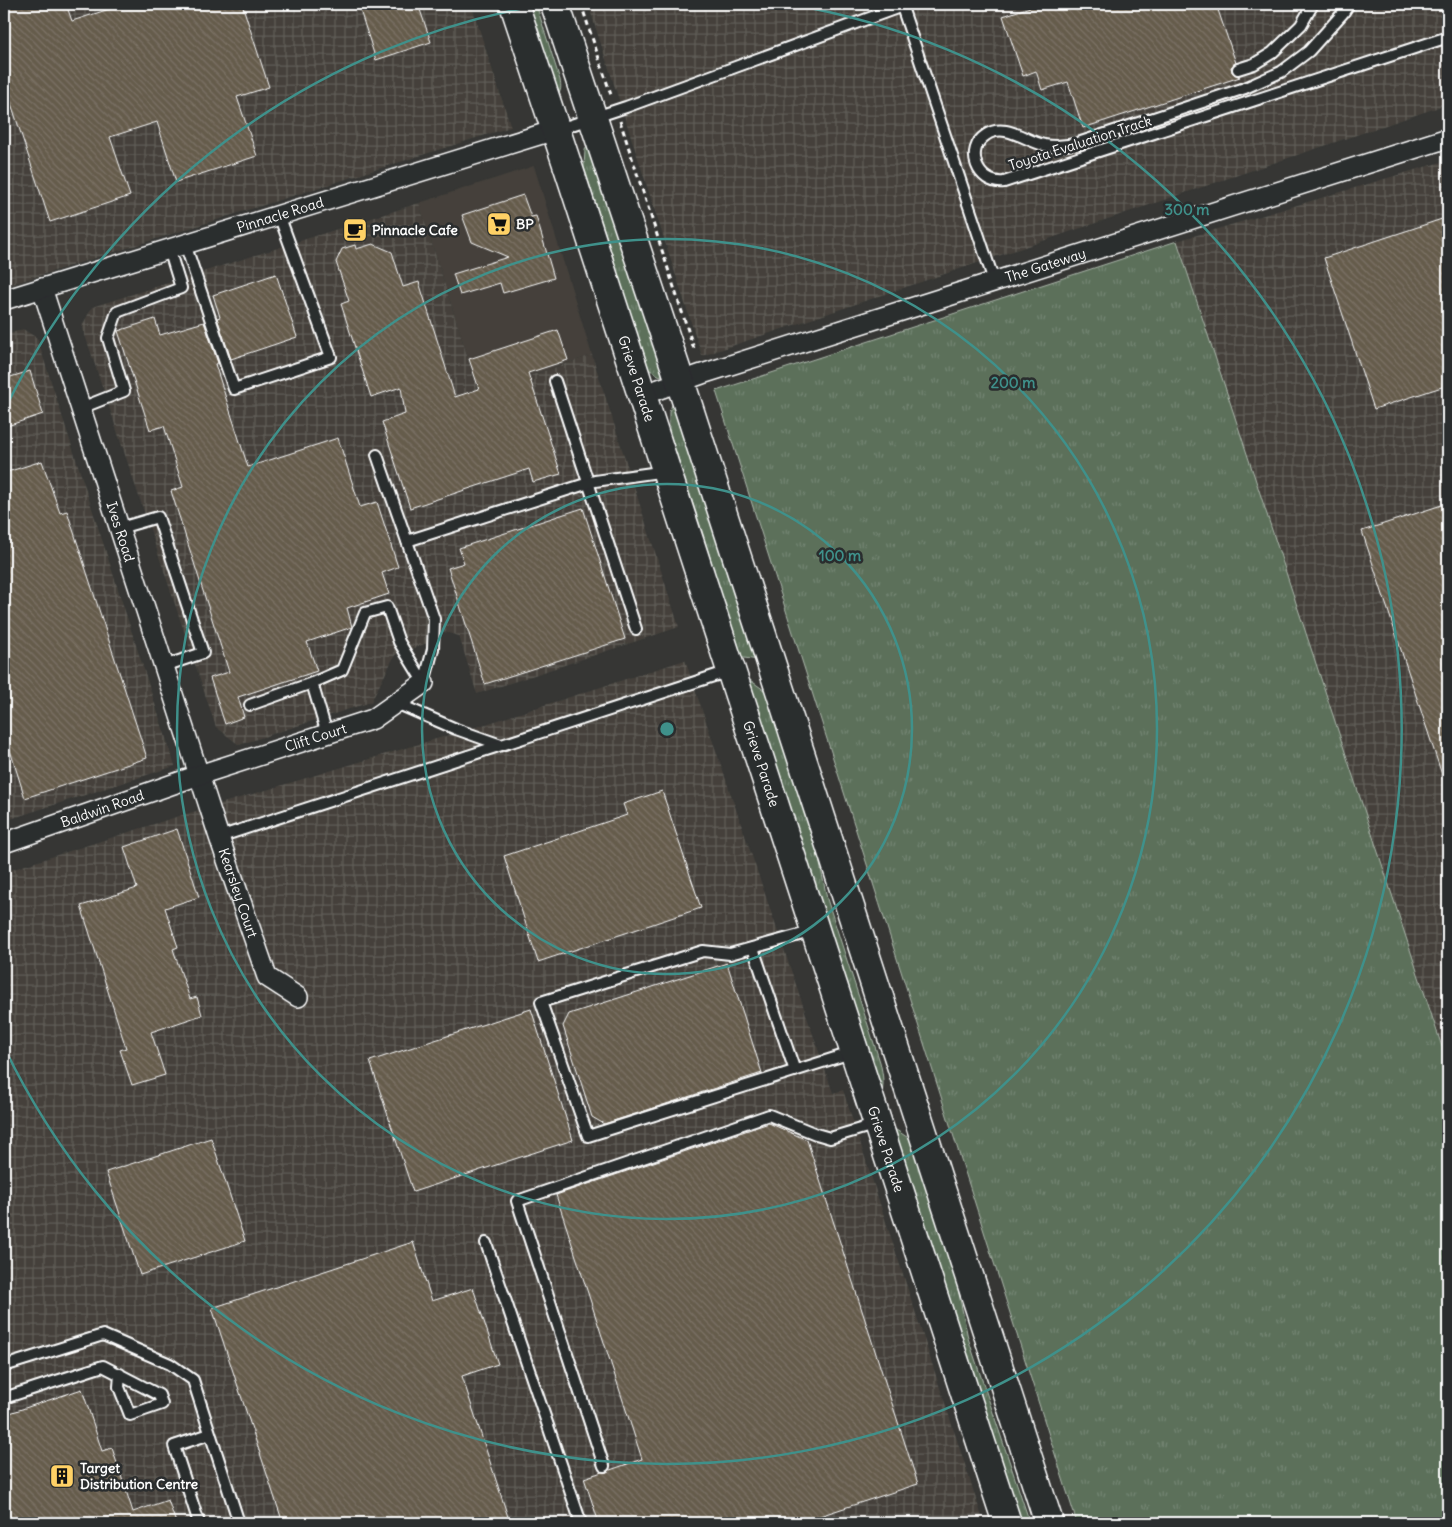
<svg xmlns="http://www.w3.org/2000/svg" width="1452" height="1527" font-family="Delius,sans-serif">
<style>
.built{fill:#44413b}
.industrial{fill:url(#industrial-grid)}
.grass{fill:url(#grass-tufts);stroke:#adb8ac}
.building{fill:url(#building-back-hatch);stroke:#fff}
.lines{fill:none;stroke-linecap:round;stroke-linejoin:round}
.lane-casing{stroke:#fff;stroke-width:14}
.street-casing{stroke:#fff;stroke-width:22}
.primary-casing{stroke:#fff;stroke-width:31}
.path{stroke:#fff;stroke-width:3;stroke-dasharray:5 4;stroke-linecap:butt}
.lane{stroke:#2a2d2e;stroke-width:10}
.street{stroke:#2a2d2e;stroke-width:19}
.primary{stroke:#2a2d2e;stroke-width:28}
.ring{fill:none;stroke:#3f918b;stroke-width:2.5}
.labels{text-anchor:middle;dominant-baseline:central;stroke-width:5;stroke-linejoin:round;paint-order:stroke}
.street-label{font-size:14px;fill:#fff;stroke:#2a2d2e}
.poi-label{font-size:14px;font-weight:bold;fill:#fff;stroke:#2a2d2e;text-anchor:start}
.centre{fill:#3f918b;stroke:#2a2d2e;stroke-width:2.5}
.ring-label{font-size:15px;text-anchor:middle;font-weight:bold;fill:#3f918b;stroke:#2a2d2e;stroke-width:5;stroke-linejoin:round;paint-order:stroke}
</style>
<defs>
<pattern id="industrial-grid" width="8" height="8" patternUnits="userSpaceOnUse" patternTransform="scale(1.25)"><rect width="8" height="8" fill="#44413b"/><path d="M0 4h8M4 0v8" fill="none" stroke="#605e58"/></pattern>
<pattern id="grass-tufts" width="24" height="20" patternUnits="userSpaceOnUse" patternTransform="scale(1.25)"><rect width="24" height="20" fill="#5b705a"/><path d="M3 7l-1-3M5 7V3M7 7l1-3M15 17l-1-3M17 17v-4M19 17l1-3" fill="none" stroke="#748573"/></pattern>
<pattern id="building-back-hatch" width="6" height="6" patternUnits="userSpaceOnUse" patternTransform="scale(1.25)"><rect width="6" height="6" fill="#655b4c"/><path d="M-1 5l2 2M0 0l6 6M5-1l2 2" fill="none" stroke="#7c7467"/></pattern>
</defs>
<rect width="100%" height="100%" fill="#363634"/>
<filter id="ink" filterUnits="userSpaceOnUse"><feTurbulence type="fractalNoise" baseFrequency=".02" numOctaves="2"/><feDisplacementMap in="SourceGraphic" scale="10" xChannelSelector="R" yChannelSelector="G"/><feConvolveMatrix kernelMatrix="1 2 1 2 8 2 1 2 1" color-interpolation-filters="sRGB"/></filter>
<g filter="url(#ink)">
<path class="built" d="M 534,166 L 592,355 L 479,393 L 419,203 Z"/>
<g class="industrial">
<path d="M 4,4 L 471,4 L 511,127 L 4,287 Z"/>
<path d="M 588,4 L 1448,4 L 1448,104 L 702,356 Z"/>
<path d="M 1448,160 L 1448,1065 L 1177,241 Z"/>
<path d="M 419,203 L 479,393 L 592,355 L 679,627 L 477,694 L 459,636 L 430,628 L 430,642 L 395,655 L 371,702 L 239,745 L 216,727 L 82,326 L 92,307 Z"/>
<path d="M 23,329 L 37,338 L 175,766 L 4,821 L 4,336 Z"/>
<path d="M 685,660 L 833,1093 L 843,1090 L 984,1523 L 4,1523 L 4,872 L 176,817 L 486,724 Z"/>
</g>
<g class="grass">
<path d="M 522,4 L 536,4 L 560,80 C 561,86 562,92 556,96 Z"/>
<path d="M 588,145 L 664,374 L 660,376 L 645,367 L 631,339 L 613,257 L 584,167 L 585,150 Z"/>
<path d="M 1177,241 L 1448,1065 L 1448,1523 L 1077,1523 L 716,391 Z"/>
<path d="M 672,405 L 676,407 L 759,660 L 744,658 L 735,659 L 724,605 L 704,537 L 669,431 L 669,412 Z"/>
<path d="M 747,678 L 764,690 L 772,704 L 813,829 L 827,899 L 880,1062 C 883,1075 885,1086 880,1099 Z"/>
<path d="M 893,1128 L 910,1139 L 918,1150 L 953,1265 L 968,1338 L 1030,1523 L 1016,1523 Z"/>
</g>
<g class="building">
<path d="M 4,4 L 66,4 L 72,21 L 125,4 L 242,4 L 269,87 L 237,97 L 257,156 L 176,182 L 157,122 L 110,137 L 130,196 L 50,222 L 4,82 Z"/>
<path d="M 358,4 L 418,4 L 431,42 L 376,60 Z"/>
<path d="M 1039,4 L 1216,4 L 1236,63 L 1231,67 L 1232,72 L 1234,74 L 1240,77 L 1083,128 L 1068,82 L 1042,90 L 1036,71 L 1023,76 L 1003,16 Z"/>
<path d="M 523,195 L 531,217 L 536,216 L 554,278 L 503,293 L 500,283 L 460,295 L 453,274 L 508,257 L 472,242 L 462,215 Z"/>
<path d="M 1448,217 L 1448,385 L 1374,409 L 1324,258 Z"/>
<path d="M 373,244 L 392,252 L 403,287 L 419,282 L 455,397 L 479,389 L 469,359 L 558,330 L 568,360 L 528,373 L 561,474 L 533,482 L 529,469 L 410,508 L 382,422 L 405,414 L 401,387 L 371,397 L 341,304 L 349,301 L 336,262 L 342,249 L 355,245 L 356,249 Z"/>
<path d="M 276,274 L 297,337 L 231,359 L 217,318 L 220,317 L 213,295 Z"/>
<path d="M 155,319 L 160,335 L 204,322 L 218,363 L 215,364 L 248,467 L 338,438 L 360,507 L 377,502 L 398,567 L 382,573 L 389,594 L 347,608 L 352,627 L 307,642 L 317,671 L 238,697 L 244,717 L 225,724 L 210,678 L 229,672 L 171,491 L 183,487 L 164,426 L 150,430 L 118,331 Z"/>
<path d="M 30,371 L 43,414 L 4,427 L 4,379 Z"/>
<path d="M 42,461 L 60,513 L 67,511 L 147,758 L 25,798 L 4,731 L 4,473 Z"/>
<path d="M 1448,503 L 1448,787 L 1446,787 L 1362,531 Z"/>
<path d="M 583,508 L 625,639 L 485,684 L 448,568 L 464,563 L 459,548 Z"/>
<path d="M 662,791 L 701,908 L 538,962 L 504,856 L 627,815 L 623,804 Z"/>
<path d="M 177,829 L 199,897 L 165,908 L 178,947 L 173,949 L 190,999 L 197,997 L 202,1015 L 151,1032 L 165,1075 L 132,1085 L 120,1050 L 126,1048 L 81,906 L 137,888 L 124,847 Z"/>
<path d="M 727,963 L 762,1073 L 604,1124 L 592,1117 L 563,1026 L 569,1014 Z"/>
<path d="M 531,1009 L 573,1140 L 413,1192 L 370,1061 Z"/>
<path d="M 769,1123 L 807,1140 L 918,1484 L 798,1523 L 599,1523 L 584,1478 L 602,1472 L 607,1472 L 610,1470 L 642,1459 L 556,1195 Z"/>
<path d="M 211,1138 L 245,1241 L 140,1275 L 106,1172 Z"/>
<path d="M 413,1242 L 432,1301 L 473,1288 L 498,1364 L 462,1376 L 510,1523 L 283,1523 L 212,1308 Z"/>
<path d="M 82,1389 L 102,1451 L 112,1448 L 133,1512 L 168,1500 L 176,1523 L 4,1523 L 4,1415 Z"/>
</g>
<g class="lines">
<defs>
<g id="lane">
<path d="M 901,4 L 994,281"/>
<path d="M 1349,4 L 1343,13 L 1309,51 L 1281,72 L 1245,88 L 1078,143 C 1066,146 1056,147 1044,145 C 1025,141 1005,122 986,135 C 964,149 977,185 1004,182 L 1448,37"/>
<path d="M 1238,69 L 1254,64 L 1272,53 L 1301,25 L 1313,4"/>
<path d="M 556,130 L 626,107 L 908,4"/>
<path d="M 185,244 L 234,389 L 331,357 L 279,215"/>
<path d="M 555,381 L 636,629"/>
<path d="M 81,408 L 124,391 L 108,338 L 117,312 L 181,288 L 169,249"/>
<path d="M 377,455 L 434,619 L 433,649 L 424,683"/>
<path d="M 120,528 L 158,517 L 203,653 L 164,666"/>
<path d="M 407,541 L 595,481 L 666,471"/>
<path d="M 312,683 L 327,734"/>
<path d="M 396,703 L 456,729 L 501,745"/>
<path d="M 250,705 L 312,683 L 342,670 L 365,613 L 387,607 L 399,642 L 424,683"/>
<path d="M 219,837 L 729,671"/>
<path d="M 814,931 L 730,954 L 703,951 L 541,1002 L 588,1136 L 854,1052"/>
<path d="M 753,948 L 795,1071"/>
<path d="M 486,1243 L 581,1523"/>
<path d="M 4,1366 L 103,1335 L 170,1364 L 193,1380 L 239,1523"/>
<path d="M 4,1398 L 103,1366 L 159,1395 L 162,1404 L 130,1415 L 119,1387 L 120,1374"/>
<path d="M 604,1466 L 517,1201 L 769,1115 L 816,1134 L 830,1138 L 877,1124"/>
<path d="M 199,1523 L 174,1446 L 210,1434"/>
</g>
<g id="street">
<path id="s1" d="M 42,288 L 219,837 L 267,977 L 298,997"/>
<path id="s2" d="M 4,300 L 555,130"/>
<path id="s3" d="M 642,395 L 702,374 L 1448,138"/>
<path id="s4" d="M 4,843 L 199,775 L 373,719 L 424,683"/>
</g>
<g id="primary">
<path id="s5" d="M 514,4 L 571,176 L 1007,1523"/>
<path d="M 555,4 L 680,381 L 1049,1523"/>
</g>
</defs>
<use href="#lane" class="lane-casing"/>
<use href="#street" class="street-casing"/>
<use href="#primary" class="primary-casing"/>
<g class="path">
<path d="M 581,4 L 612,98"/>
<path d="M 620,121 L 695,352"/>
</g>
<use href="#lane" class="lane"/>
<use href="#street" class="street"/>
<use href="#primary" class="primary"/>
</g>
</g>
<g class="ring">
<circle cx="667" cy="729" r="245"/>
<circle cx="667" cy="729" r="490"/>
<path d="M6 407A735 735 0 0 1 546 4M788 4A735 735 0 1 1 6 1051"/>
</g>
<defs>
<symbol id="supermarket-square" viewBox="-11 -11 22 22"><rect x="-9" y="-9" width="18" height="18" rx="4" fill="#ffd166" stroke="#2a2d2e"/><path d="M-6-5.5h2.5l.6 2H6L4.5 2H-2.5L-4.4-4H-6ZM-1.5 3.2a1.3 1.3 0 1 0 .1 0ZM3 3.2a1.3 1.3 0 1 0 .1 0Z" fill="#111"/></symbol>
<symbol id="cafe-square" viewBox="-11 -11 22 22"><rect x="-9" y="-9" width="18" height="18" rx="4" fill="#ffd166" stroke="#2a2d2e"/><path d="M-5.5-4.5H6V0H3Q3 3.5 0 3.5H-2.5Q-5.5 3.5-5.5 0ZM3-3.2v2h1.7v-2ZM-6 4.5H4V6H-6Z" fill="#111"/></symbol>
<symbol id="building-square" viewBox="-11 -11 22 22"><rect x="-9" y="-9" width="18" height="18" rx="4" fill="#ffd166" stroke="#2a2d2e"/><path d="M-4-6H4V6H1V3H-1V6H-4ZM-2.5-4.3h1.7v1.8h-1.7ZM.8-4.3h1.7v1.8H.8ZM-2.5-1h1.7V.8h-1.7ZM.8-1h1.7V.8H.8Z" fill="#111"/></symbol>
</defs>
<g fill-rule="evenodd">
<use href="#supermarket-square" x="485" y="210" width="28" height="28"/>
<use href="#cafe-square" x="341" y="216" width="28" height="28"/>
<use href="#building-square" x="48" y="1462" width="28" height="28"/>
</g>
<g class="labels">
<g class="street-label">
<text transform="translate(1080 143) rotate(-18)">Toyota Evaluation Track</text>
<text stroke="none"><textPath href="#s2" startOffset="289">Pinnacle Road</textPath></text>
<text stroke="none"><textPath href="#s3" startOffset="424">The Gateway</textPath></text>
<text stroke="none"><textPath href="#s5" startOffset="394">Grieve Parade</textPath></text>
<text stroke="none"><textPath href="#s1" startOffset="256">Ives Road</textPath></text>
<text stroke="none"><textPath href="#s4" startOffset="329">Clift Court</textPath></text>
<text stroke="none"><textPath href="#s5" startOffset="799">Grieve Parade</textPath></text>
<text stroke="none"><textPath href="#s4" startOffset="104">Baldwin Road</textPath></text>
<text stroke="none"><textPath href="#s1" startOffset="636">Kearsley Court</textPath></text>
<text stroke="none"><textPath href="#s5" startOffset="1204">Grieve Parade</textPath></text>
</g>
<g class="poi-label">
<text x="516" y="224">BP</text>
<text x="372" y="230">Pinnacle Cafe</text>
<text x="80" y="1468">Target<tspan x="80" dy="16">Distribution Centre</tspan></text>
</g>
</g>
<circle cx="667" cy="729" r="8" class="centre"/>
<g class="ring-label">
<text x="1187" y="215">300 m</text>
<text x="1013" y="388">200 m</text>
<text x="840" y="561">100 m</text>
</g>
<rect width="1452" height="1527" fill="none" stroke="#2a2d2e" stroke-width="20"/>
<rect x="10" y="10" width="1432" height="1507" fill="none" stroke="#fff" stroke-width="2" filter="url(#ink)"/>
</svg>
